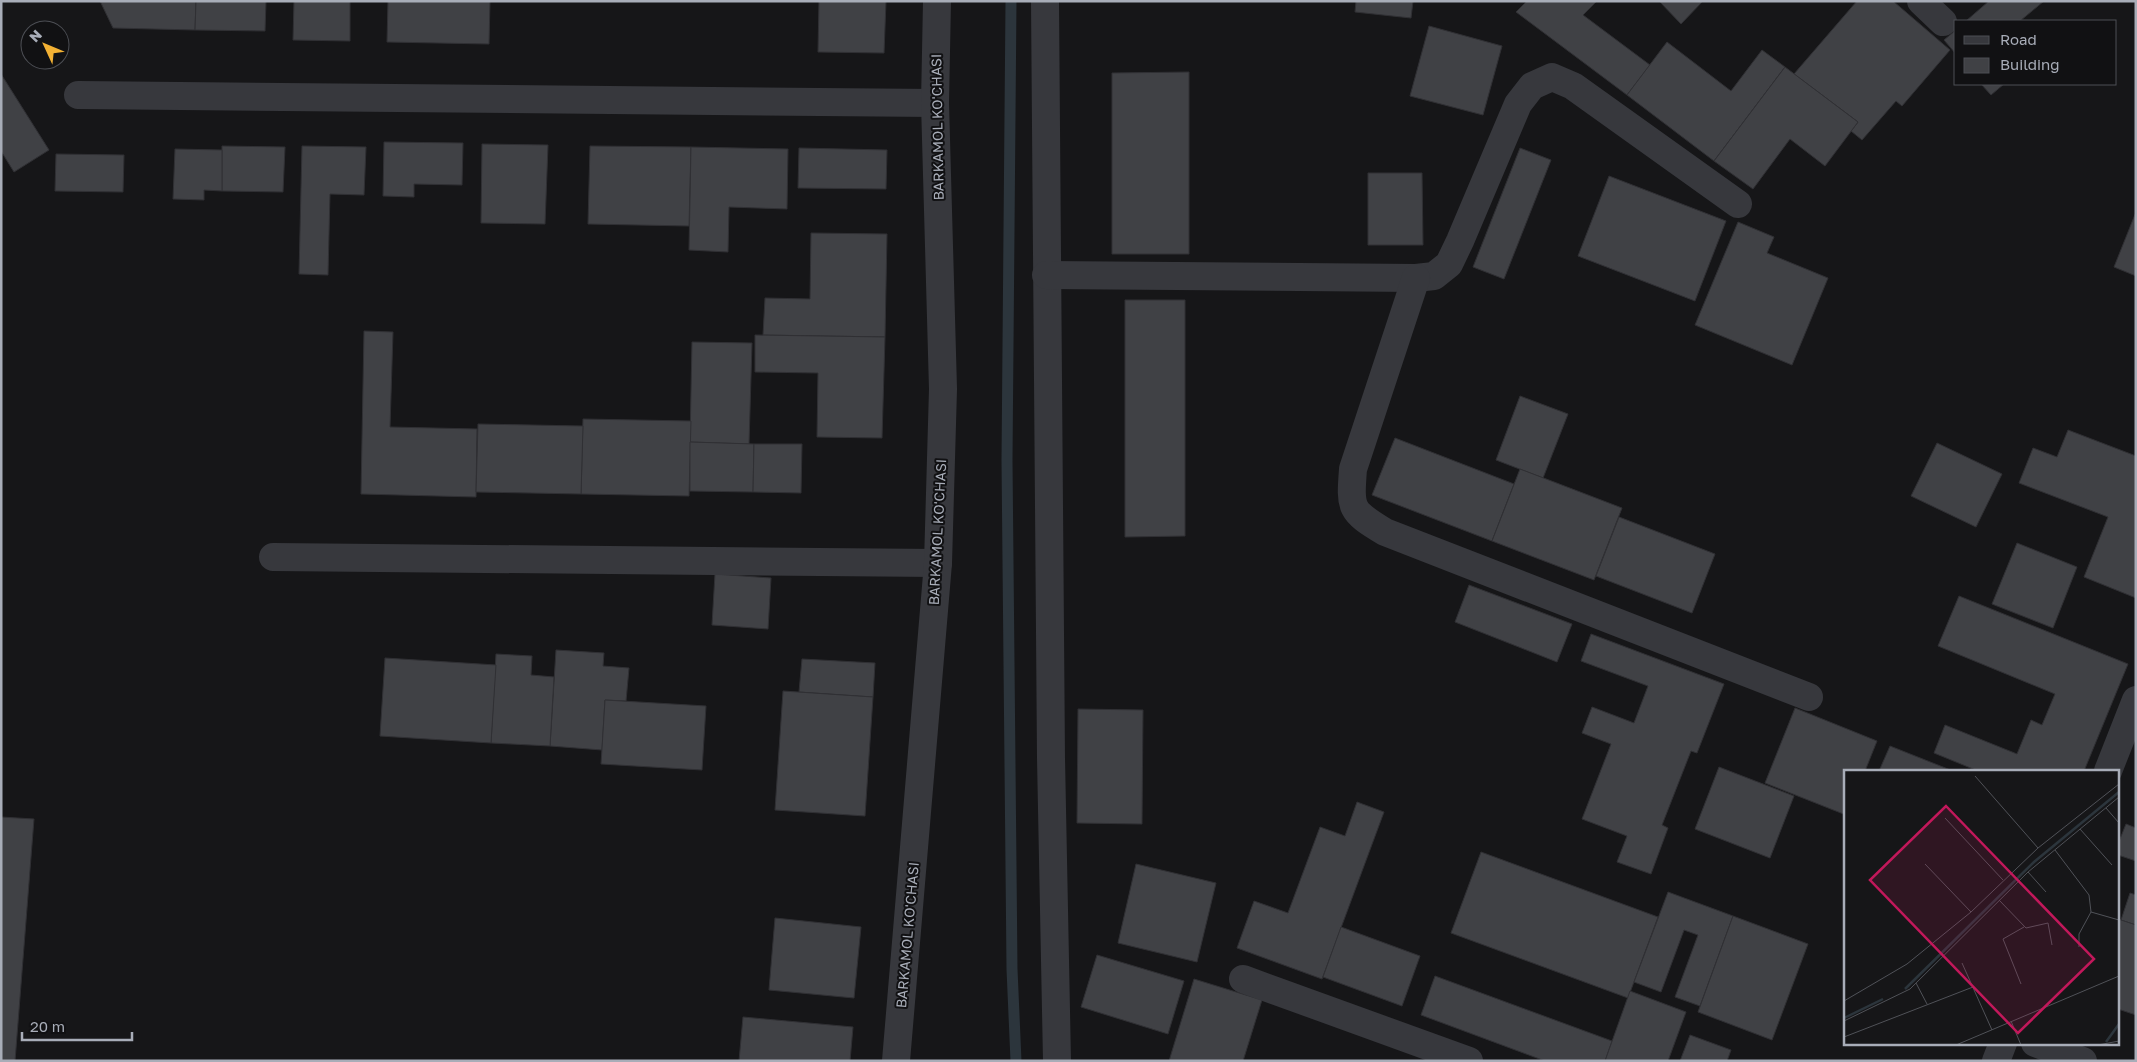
<svg xmlns="http://www.w3.org/2000/svg" width="2137" height="1062" font-family="'Golos Text',sans-serif">
<style>
.lines{fill:none;stroke-linecap:round;stroke-linejoin:round}
.stream{stroke:#2c353c;stroke-width:11}
.building{fill:#404145;stroke:#303034}
.minor{stroke:#37383d;stroke-width:28}
.labels{text-anchor:middle;dominant-baseline:central;stroke-width:4;stroke-linejoin:round;paint-order:stroke}
.street-label{font-size:14px;fill:#a8adb8;stroke:#111113}
.inset-river{fill:none;stroke:#2c353c;stroke-width:2.5}
.inset-road{fill:none;stroke:#505258;stroke-width:1}
.view{fill:#c2185b;fill-opacity:0.15;stroke:#c2185b;stroke-width:2.5}
.inset-edge{fill:none;stroke:#a8adb8;stroke-width:2.5}
</style>
<rect width="100%" height="100%" fill="#161618"/>
<g class="lines">
<path class="stream" d="M 1011,1 L 1007,460 L 1012,969 L 1016,1061"/>
</g>
<g class="building">
<path d="M 100,1 L 196,1 L 195,30 L 113,28 Z"/>
<path d="M 196,1 L 266,1 L 265,31 L 195,30 Z"/>
<path d="M 294,1 L 350,1 L 350,41 L 293,40 Z"/>
<path d="M 388,1 L 490,1 L 489,44 L 387,42 Z"/>
<path d="M 819,1 L 886,1 L 884,53 L 818,52 Z"/>
<path d="M 1356,1 L 1413,1 L 1411,18 L 1355,12 Z"/>
<path d="M 1527,1 L 1597,1 L 1583,15 L 1650,65 L 1627,95 L 1516,12 Z"/>
<path d="M 1659,1 L 1703,1 L 1681,24 Z"/>
<path d="M 1857,1 L 1893,1 L 1950,50 L 1902,106 L 1896,101 L 1862,140 L 1851,131 L 1858,122 L 1794,74 Z"/>
<path d="M 1989,1 L 2044,1 L 2020,21 L 1966,21 Z"/>
<path d="M 1429,26 L 1502,46 L 1483,115 L 1410,96 Z"/>
<path d="M 1956,30 L 1956,54 L 1944,40 Z"/>
<path d="M 1667,42 L 1731,91 L 1762,50 L 1785,67 L 1714,161 L 1627,95 Z"/>
<path d="M 1785,67 L 1858,122 L 1825,166 L 1790,139 L 1753,189 L 1714,161 Z"/>
<path d="M 1189,72 L 1189,254 L 1112,254 L 1112,73 Z"/>
<path d="M 1,74 L 49,150 L 14,172 L 1,151 Z"/>
<path d="M 1981,84 L 2004,84 L 1991,95 Z"/>
<path d="M 384,142 L 463,143 L 462,185 L 414,184 L 414,197 L 383,196 Z"/>
<path d="M 482,144 L 548,145 L 545,224 L 481,223 Z"/>
<path d="M 222,146 L 285,147 L 283,192 L 222,191 Z"/>
<path d="M 302,146 L 366,147 L 364,195 L 330,194 L 328,275 L 299,274 Z"/>
<path d="M 590,146 L 691,147 L 689,226 L 588,224 Z"/>
<path d="M 691,147 L 788,149 L 787,209 L 729,207 L 728,252 L 689,250 Z"/>
<path d="M 799,148 L 887,150 L 886,189 L 798,188 Z"/>
<path d="M 1520,148 L 1551,160 L 1504,279 L 1473,267 Z"/>
<path d="M 175,149 L 222,150 L 222,191 L 204,190 L 204,200 L 173,199 Z"/>
<path d="M 56,154 L 124,155 L 123,192 L 55,191 Z"/>
<path d="M 1368,173 L 1422,173 L 1423,245 L 1368,245 Z"/>
<path d="M 1609,176 L 1726,221 L 1695,301 L 1578,256 Z"/>
<path d="M 2136,212 L 2136,276 L 2114,267 Z"/>
<path d="M 1738,222 L 1774,237 L 1767,253 L 1828,278 L 1792,365 L 1695,325 Z"/>
<path d="M 811,233 L 887,234 L 885,337 L 763,335 L 765,298 L 810,299 Z"/>
<path d="M 1125,300 L 1185,300 L 1185,536 L 1125,537 Z"/>
<path d="M 364,331 L 393,332 L 390,427 L 477,429 L 476,497 L 361,494 Z"/>
<path d="M 755,335 L 885,337 L 882,438 L 817,437 L 818,373 L 755,372 Z"/>
<path d="M 692,342 L 752,343 L 749,444 L 690,442 Z"/>
<path d="M 1520,396 L 1568,414 L 1543,478 L 1496,460 Z"/>
<path d="M 583,419 L 691,421 L 689,496 L 581,494 Z"/>
<path d="M 478,424 L 583,426 L 581,494 L 476,492 Z"/>
<path d="M 2068,430 L 2136,456 L 2136,598 L 2084,577 L 2108,517 L 2019,483 L 2033,448 L 2057,457 Z"/>
<path d="M 1395,438 L 1514,484 L 1492,541 L 1372,495 Z"/>
<path d="M 690,442 L 754,444 L 753,492 L 690,491 Z"/>
<path d="M 1937,443 L 2002,474 L 1976,527 L 1911,496 Z"/>
<path d="M 754,444 L 802,444 L 801,493 L 753,492 Z"/>
<path d="M 1520,469 L 1622,508 L 1594,580 L 1492,541 Z"/>
<path d="M 1619,517 L 1715,554 L 1692,613 L 1596,576 Z"/>
<path d="M 2017,543 L 2077,567 L 2053,628 L 1992,604 Z"/>
<path d="M 715,574 L 771,578 L 768,629 L 712,625 Z"/>
<path d="M 1469,585 L 1572,624 L 1557,662 L 1455,622 Z"/>
<path d="M 1959,596 L 2128,664 L 2084,771 L 1978,771 L 1934,753 L 1945,725 L 2017,754 L 2031,720 L 2042,725 L 2055,694 L 1938,646 Z"/>
<path d="M 1591,634 L 1724,684 L 1697,753 L 1691,751 L 1662,825 L 1668,828 L 1651,874 L 1617,862 L 1627,836 L 1582,819 L 1611,744 L 1582,733 L 1592,707 L 1634,723 L 1648,686 L 1581,661 Z"/>
<path d="M 556,650 L 604,653 L 603,666 L 629,668 L 626,701 L 605,700 L 602,750 L 550,746 Z"/>
<path d="M 496,654 L 532,656 L 531,675 L 554,677 L 550,746 L 491,743 Z"/>
<path d="M 385,658 L 496,665 L 491,743 L 380,736 Z"/>
<path d="M 802,659 L 875,663 L 873,697 L 799,692 Z"/>
<path d="M 783,691 L 873,697 L 865,816 L 775,810 Z"/>
<path d="M 605,700 L 706,706 L 702,770 L 601,764 Z"/>
<path d="M 1795,708 L 1877,741 L 1865,771 L 1846,771 L 1846,815 L 1765,783 Z"/>
<path d="M 1078,709 L 1143,710 L 1142,824 L 1077,823 Z"/>
<path d="M 1890,746 L 1953,771 L 1879,771 Z"/>
<path d="M 1719,767 L 1794,796 L 1770,858 L 1695,829 Z"/>
<path d="M 1357,802 L 1384,812 L 1322,979 L 1237,948 L 1254,901 L 1288,913 L 1320,827 L 1345,836 Z"/>
<path d="M 1,817 L 34,819 L 15,1061 L 1,1061 Z"/>
<path d="M 2126,824 L 2136,828 L 2136,861 L 2118,855 L 2118,844 Z"/>
<path d="M 1481,852 L 1658,917 L 1628,998 L 1451,933 Z"/>
<path d="M 1136,864 L 1216,883 L 1197,962 L 1118,943 Z"/>
<path d="M 1668,892 L 1733,916 L 1700,1006 L 1675,997 L 1698,935 L 1684,930 L 1661,992 L 1634,982 Z"/>
<path d="M 2130,893 L 2136,895 L 2136,925 L 2121,920 Z"/>
<path d="M 1733,916 L 1808,944 L 1772,1040 L 1698,1012 Z"/>
<path d="M 775,918 L 861,927 L 854,998 L 769,990 Z"/>
<path d="M 2118,919 L 2136,925 L 2136,1015 L 2118,1009 Z"/>
<path d="M 1341,927 L 1420,956 L 1402,1006 L 1323,977 Z"/>
<path d="M 1097,955 L 1184,981 L 1168,1034 L 1081,1007 Z"/>
<path d="M 1435,976 L 1612,1041 L 1605,1061 L 1545,1061 L 1421,1015 Z"/>
<path d="M 1194,979 L 1262,1000 L 1243,1061 L 1169,1061 Z"/>
<path d="M 1630,991 L 1686,1012 L 1668,1061 L 1605,1061 Z"/>
<path d="M 743,1017 L 853,1027 L 850,1061 L 739,1061 Z"/>
<path d="M 1690,1035 L 1731,1050 L 1727,1061 L 1680,1061 Z"/>
</g>
<g class="lines">
<g class="minor">
<path d="M 1045,1 L 1051,758 L 1057,1061"/>
<path d="M 1921,1 L 1943,22"/>
<path d="M 78,95 L 935,103"/>
<path d="M 1046,275 L 1416,278 L 1434,276 L 1449,264 L 1460,241 L 1518,104 L 1532,86 L 1552,77 L 1573,86 L 1738,204"/>
<path d="M 1416,278 L 1353,469 C 1350,509 1350,511 1385,532 L 1809,697"/>
<path d="M 273,557 L 938,563"/>
<path d="M 2108,771 L 2136,700"/>
<path d="M 1243,979 L 1469,1061"/>
<path d="M 2035,1043 L 2083,1061"/>
<path d="M 896,1061 L 938,563 L 943,389 L 935,103 L 937,1"/>
<path d="M 1996,1061 L 2003,1043"/>
</g>
</g>
<g class="labels">
<g class="street-label">
<text transform="translate(937 127) rotate(-91)">BARKAMOL KO'CHASI</text>
<text transform="translate(937 532) rotate(-87)">BARKAMOL KO'CHASI</text>
<text transform="translate(907 935) rotate(-85)">BARKAMOL KO'CHASI</text>
</g>
</g>
<g transform="translate(1844 770)">
<rect width="275" height="275" fill="#161618"/>
<path class="inset-river" d="M 61,219 L 190,92 L 275,22M 0,248 L 39,229M 262,272 L 275,254"/>
<path class="inset-road" d="M 131,6 L 194,78M 262,38 L 275,53M 101,48 L 159,110M 236,59 L 268,95M 211,80 L 245,125 L 247,142 L 235,164 L 235,177M 81,94 L 127,142M 184,102 L 202,122M 155,130 L 182,158 L 204,153 L 208,175M 247,142 L 275,150M 118,193 L 148,260M 72,213 L 83,234M 177,214 L 159,169 L 180,157M 0,231 L 63,194 L 127,142 L 194,78 L 275,14M 0,251 L 66,219 L 184,102 L 275,27M 167,251 L 177,275M 0,267 L 129,217M 112,275 L 275,206M 254,275 L 275,271"/>
<path class="view" d="M 102,36 L 250,189 L 174,263 L 26,110 Z"/>
<rect width="275" height="275" class="inset-edge"/>
</g>
<rect width="2137" height="1062" fill="none" stroke="#a8adb8" stroke-width="5"/>
<rect x="1954" y="20" width="162" height="65" fill="#111113" stroke="#4d4f55"/>
<rect x="1964" y="36" width="25" height="8" fill="#37383d" stroke="#4d4f55"/>
<text x="2000" y="45" font-size="15" fill="#a8adb8">Road</text>
<rect x="1964" y="58" width="25" height="15" fill="#404145" stroke="#4d4f55"/>
<text x="2000" y="70" font-size="15" fill="#a8adb8">Building</text>
<g transform="translate(45 45) rotate(314)"><circle r="24" fill="#111113" stroke="#4d4f55"/>
<path d="M0-4L9 19L0 12L-9 19Z" fill="#f2b134"/>
<text y="-8" font-size="14" font-weight="bold" text-anchor="middle" fill="#a8adb8">N</text>
</g>
<path d="M22 1032v8h110v-8" fill="none" stroke="#a8adb8" stroke-width="2.5"/>
<text x="30" y="1032" font-size="15" fill="#a8adb8" stroke="#111113" stroke-width="4" paint-order="stroke">20 m</text>
</svg>
